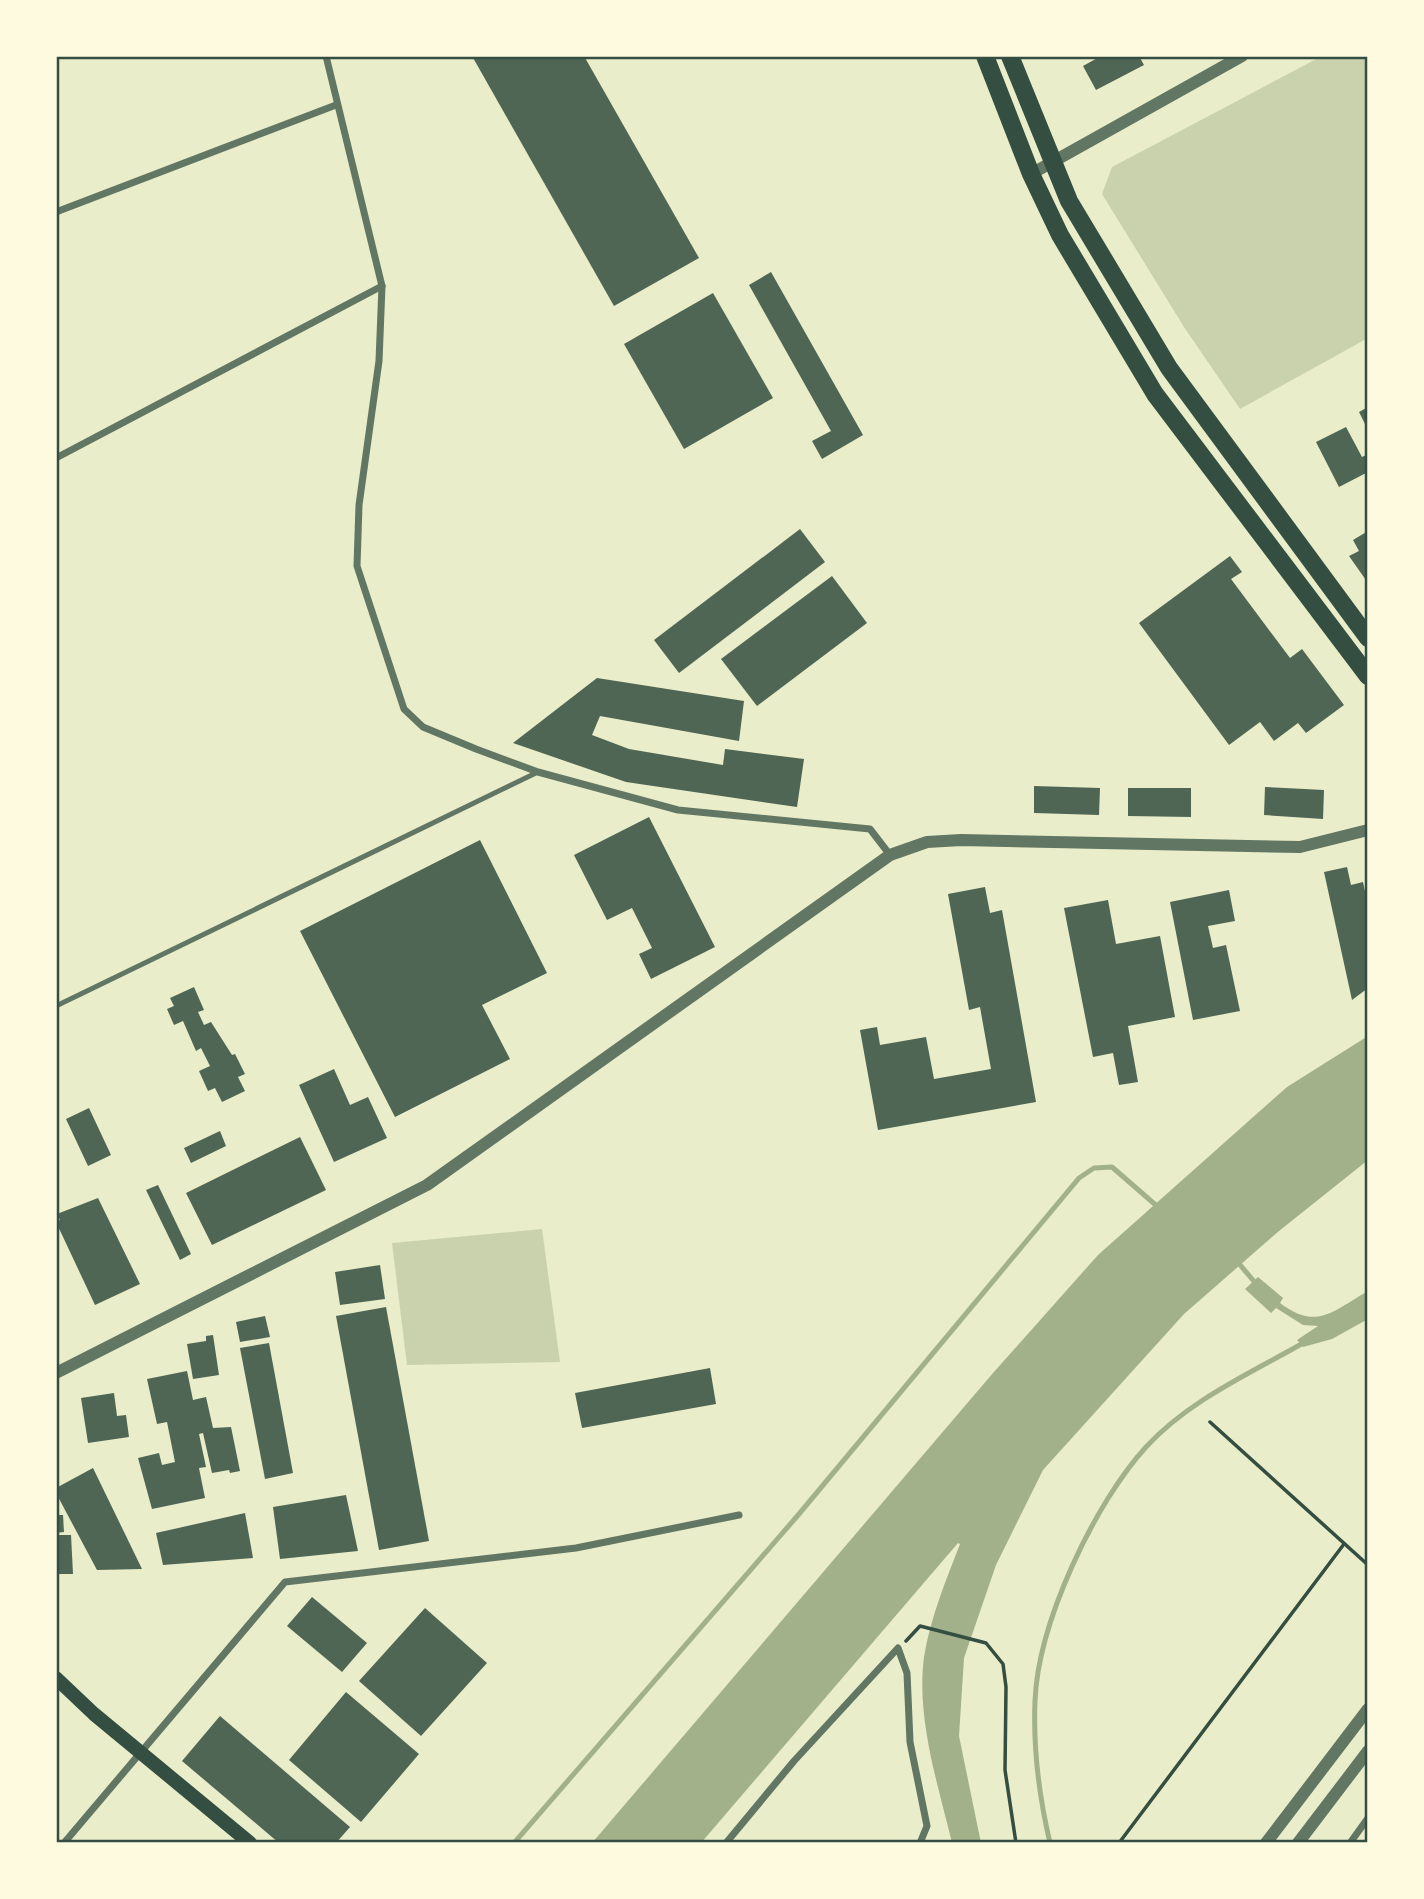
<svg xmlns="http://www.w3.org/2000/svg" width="1424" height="1899" font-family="Commissioner,sans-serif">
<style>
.green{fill:#cad2ad}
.water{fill:#a3b18a}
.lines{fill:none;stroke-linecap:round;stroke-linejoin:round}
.stream{stroke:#a3b18a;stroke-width:5}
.building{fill:#4f6655}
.path{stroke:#344e41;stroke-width:3.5}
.service{stroke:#617663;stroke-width:5}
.minor{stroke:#617663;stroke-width:7}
.tertiary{stroke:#617663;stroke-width:12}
.secondary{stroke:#344e41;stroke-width:14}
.trunk{stroke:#344e41;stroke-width:18}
.neatline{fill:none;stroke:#344e41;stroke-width:2.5}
</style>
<rect width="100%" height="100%" fill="#e9edc9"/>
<g class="green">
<path d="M 1322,56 L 1368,56 L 1368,338 L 1240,409 L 1184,327 L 1102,194 L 1112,167 Z"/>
<path d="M 542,1229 L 560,1362 L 407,1365 L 392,1243 Z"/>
</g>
<g class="water">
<path d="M 1368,1036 L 1368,1160 L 1279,1231 L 1184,1314 L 1043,1470 L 996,1565 L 964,1658 L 959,1736 L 981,1843 L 952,1843 C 938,1784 916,1719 924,1657 C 930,1619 946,1580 960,1544 L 958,1543 L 701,1843 L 592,1843 L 993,1373 L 1098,1255 L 1287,1087 Z"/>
<path d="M 1258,1277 L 1283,1298 L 1280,1303 C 1317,1331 1333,1311 1368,1291 L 1368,1319 L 1332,1339 L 1303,1347 L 1297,1340 L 1318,1326 L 1303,1325 L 1276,1308 L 1271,1313 L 1245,1289 Z"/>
</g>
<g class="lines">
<g class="stream">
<path d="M 1236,1260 L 1257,1285"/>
<path d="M 514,1843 L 799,1514 L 1079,1178 L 1094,1168 L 1112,1167 L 1158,1207"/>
<path d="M 1050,1843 C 1039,1796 1033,1750 1035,1701 C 1038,1623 1094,1504 1146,1447 C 1189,1400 1251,1373 1305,1342"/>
</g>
</g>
<g class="building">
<path d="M 472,56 L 584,56 L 699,258 L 614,306 Z"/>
<path d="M 1101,56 L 1139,56 L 1144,65 L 1096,90 L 1083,66 Z"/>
<path d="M 771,272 L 863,435 L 822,459 L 812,441 L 831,431 L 749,285 Z"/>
<path d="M 713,293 L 773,398 L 684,449 L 624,344 Z"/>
<path d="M 1368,407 L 1368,430 L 1359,412 Z"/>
<path d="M 1346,427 L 1362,457 L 1368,454 L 1368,472 L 1339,487 L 1316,442 Z"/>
<path d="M 800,529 L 825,562 L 679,673 L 654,640 Z"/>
<path d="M 1368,531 L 1368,583 L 1349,556 L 1359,551 L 1353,540 Z"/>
<path d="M 1230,556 L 1242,572 L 1231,579 L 1290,658 L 1302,649 L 1344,705 L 1306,733 L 1298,723 L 1274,741 L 1260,722 L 1229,745 L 1139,623 Z"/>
<path d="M 832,576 L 867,623 L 757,706 L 721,659 Z"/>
<path d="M 597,678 L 744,701 L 739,741 L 600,716 L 592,735 L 629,749 L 723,765 L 725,749 L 804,759 L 797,807 L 626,782 L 513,743 Z"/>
<path d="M 1034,786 L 1100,788 L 1099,815 L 1034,813 Z"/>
<path d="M 1265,787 L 1324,790 L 1323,819 L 1264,815 Z"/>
<path d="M 1128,788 L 1191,788 L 1191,817 L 1128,816 Z"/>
<path d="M 649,817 L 715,947 L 651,979 L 639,954 L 652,948 L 632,908 L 607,920 L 574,855 Z"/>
<path d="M 480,840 L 547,973 L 482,1005 L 510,1059 L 395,1117 L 300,931 Z"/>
<path d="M 1347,867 L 1351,885 L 1363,882 L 1368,905 L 1368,988 L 1352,1000 L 1324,872 Z"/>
<path d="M 985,887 L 990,913 L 1002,910 L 1036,1102 L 878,1130 L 860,1030 L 877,1027 L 880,1045 L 926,1037 L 934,1079 L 991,1069 L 980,1007 L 969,1010 L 948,894 Z"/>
<path d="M 1229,890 L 1235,921 L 1208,926 L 1213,948 L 1226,945 L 1240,1011 L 1193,1020 L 1170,902 Z"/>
<path d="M 1108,900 L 1116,944 L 1160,936 L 1175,1017 L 1128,1026 L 1138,1082 L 1119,1085 L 1113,1053 L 1093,1057 L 1064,908 Z"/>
<path d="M 194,987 L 204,1010 L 198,1012 L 204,1025 L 211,1022 L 232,1055 L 235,1054 L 245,1074 L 238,1077 L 245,1091 L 222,1102 L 215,1088 L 208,1091 L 199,1071 L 210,1066 L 201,1048 L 196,1051 L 183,1021 L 174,1025 L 167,1009 L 174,1006 L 170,998 Z"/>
<path d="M 334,1069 L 350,1105 L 368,1097 L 387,1138 L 334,1162 L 299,1085 Z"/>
<path d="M 89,1108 L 111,1155 L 88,1166 L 66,1119 Z"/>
<path d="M 220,1131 L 226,1146 L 191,1163 L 184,1148 Z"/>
<path d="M 300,1137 L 326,1190 L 212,1245 L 186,1193 Z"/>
<path d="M 158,1185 L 191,1254 L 180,1260 L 146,1190 Z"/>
<path d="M 98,1198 L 140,1284 L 95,1305 L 56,1222 L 60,1220 L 57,1214 Z"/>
<path d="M 380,1265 L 385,1299 L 340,1305 L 335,1272 Z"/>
<path d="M 386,1307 L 429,1541 L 379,1550 L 336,1316 Z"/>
<path d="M 265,1316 L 270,1337 L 240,1342 L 236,1322 Z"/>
<path d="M 213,1335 L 219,1375 L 193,1379 L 187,1344 L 206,1341 L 206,1336 Z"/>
<path d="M 269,1343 L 293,1473 L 265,1479 L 240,1348 Z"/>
<path d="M 710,1368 L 716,1404 L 582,1428 L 575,1393 Z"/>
<path d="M 187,1371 L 193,1400 L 206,1397 L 213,1428 L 231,1427 L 240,1471 L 230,1473 L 229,1470 L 212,1473 L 203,1433 L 199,1434 L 206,1467 L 199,1468 L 205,1498 L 152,1509 L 138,1458 L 159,1453 L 162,1465 L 175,1462 L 167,1422 L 157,1424 L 147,1379 Z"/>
<path d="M 114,1393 L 117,1416 L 126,1415 L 129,1437 L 88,1443 L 81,1398 Z"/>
<path d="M 93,1468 L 142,1569 L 97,1570 L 56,1493 L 56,1488 Z"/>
<path d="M 346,1495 L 358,1551 L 280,1559 L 273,1507 Z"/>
<path d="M 245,1513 L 253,1558 L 163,1565 L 156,1533 Z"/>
<path d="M 56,1515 L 63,1515 L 64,1532 L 56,1533 Z"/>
<path d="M 56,1535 L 71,1535 L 73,1574 L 56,1574 Z"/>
<path d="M 312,1597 L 367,1643 L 342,1672 L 287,1626 Z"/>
<path d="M 425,1608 L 487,1663 L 421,1736 L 359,1681 Z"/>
<path d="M 346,1692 L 419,1754 L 361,1822 L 289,1760 Z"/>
<path d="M 220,1716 L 350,1827 L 336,1843 L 279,1843 L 182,1761 Z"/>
</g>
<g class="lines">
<g class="path">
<path d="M 1210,1422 L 1368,1565"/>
<path d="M 906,1641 L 920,1626 L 986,1643 L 1003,1664 L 1006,1687 L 1005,1770 L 1016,1843"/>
<path d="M 1119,1843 L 1344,1544"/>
</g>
<path class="service" d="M 56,1006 L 538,772"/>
<g class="minor">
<path d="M 326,56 L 382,286 L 379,361 L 359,505 L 357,566 L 404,709 L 423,727 L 476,749 L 538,772 L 678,810 L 870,829 L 890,855"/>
<path d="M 56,212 L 336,105"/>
<path d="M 56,458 L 382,286"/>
<path d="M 64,1843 L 285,1582 L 576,1548 L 739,1515"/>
<path d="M 726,1843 L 794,1761 L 898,1648 L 907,1673 L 910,1742 L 927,1826 L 920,1843"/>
<path d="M 1350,1843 L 1368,1818"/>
</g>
<g class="tertiary">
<path d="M 1031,174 L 1242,56"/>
<path d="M 56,1373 L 427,1185 L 890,855 L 927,842 L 961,840 L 1300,847 L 1368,830"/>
<path d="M 1266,1843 L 1368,1709"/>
<path d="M 1298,1843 L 1368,1751"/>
</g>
<path class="secondary" d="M 56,1678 L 94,1714 L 250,1843"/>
<g class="trunk">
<path d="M 985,56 L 1031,174 L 1060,235 L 1155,394 L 1368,676"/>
<path d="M 1010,56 L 1069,201 L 1169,368 L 1368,638"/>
</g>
</g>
<rect width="1424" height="1899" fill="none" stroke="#fefae0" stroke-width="116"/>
<rect x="58" y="58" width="1308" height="1783" class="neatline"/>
</svg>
